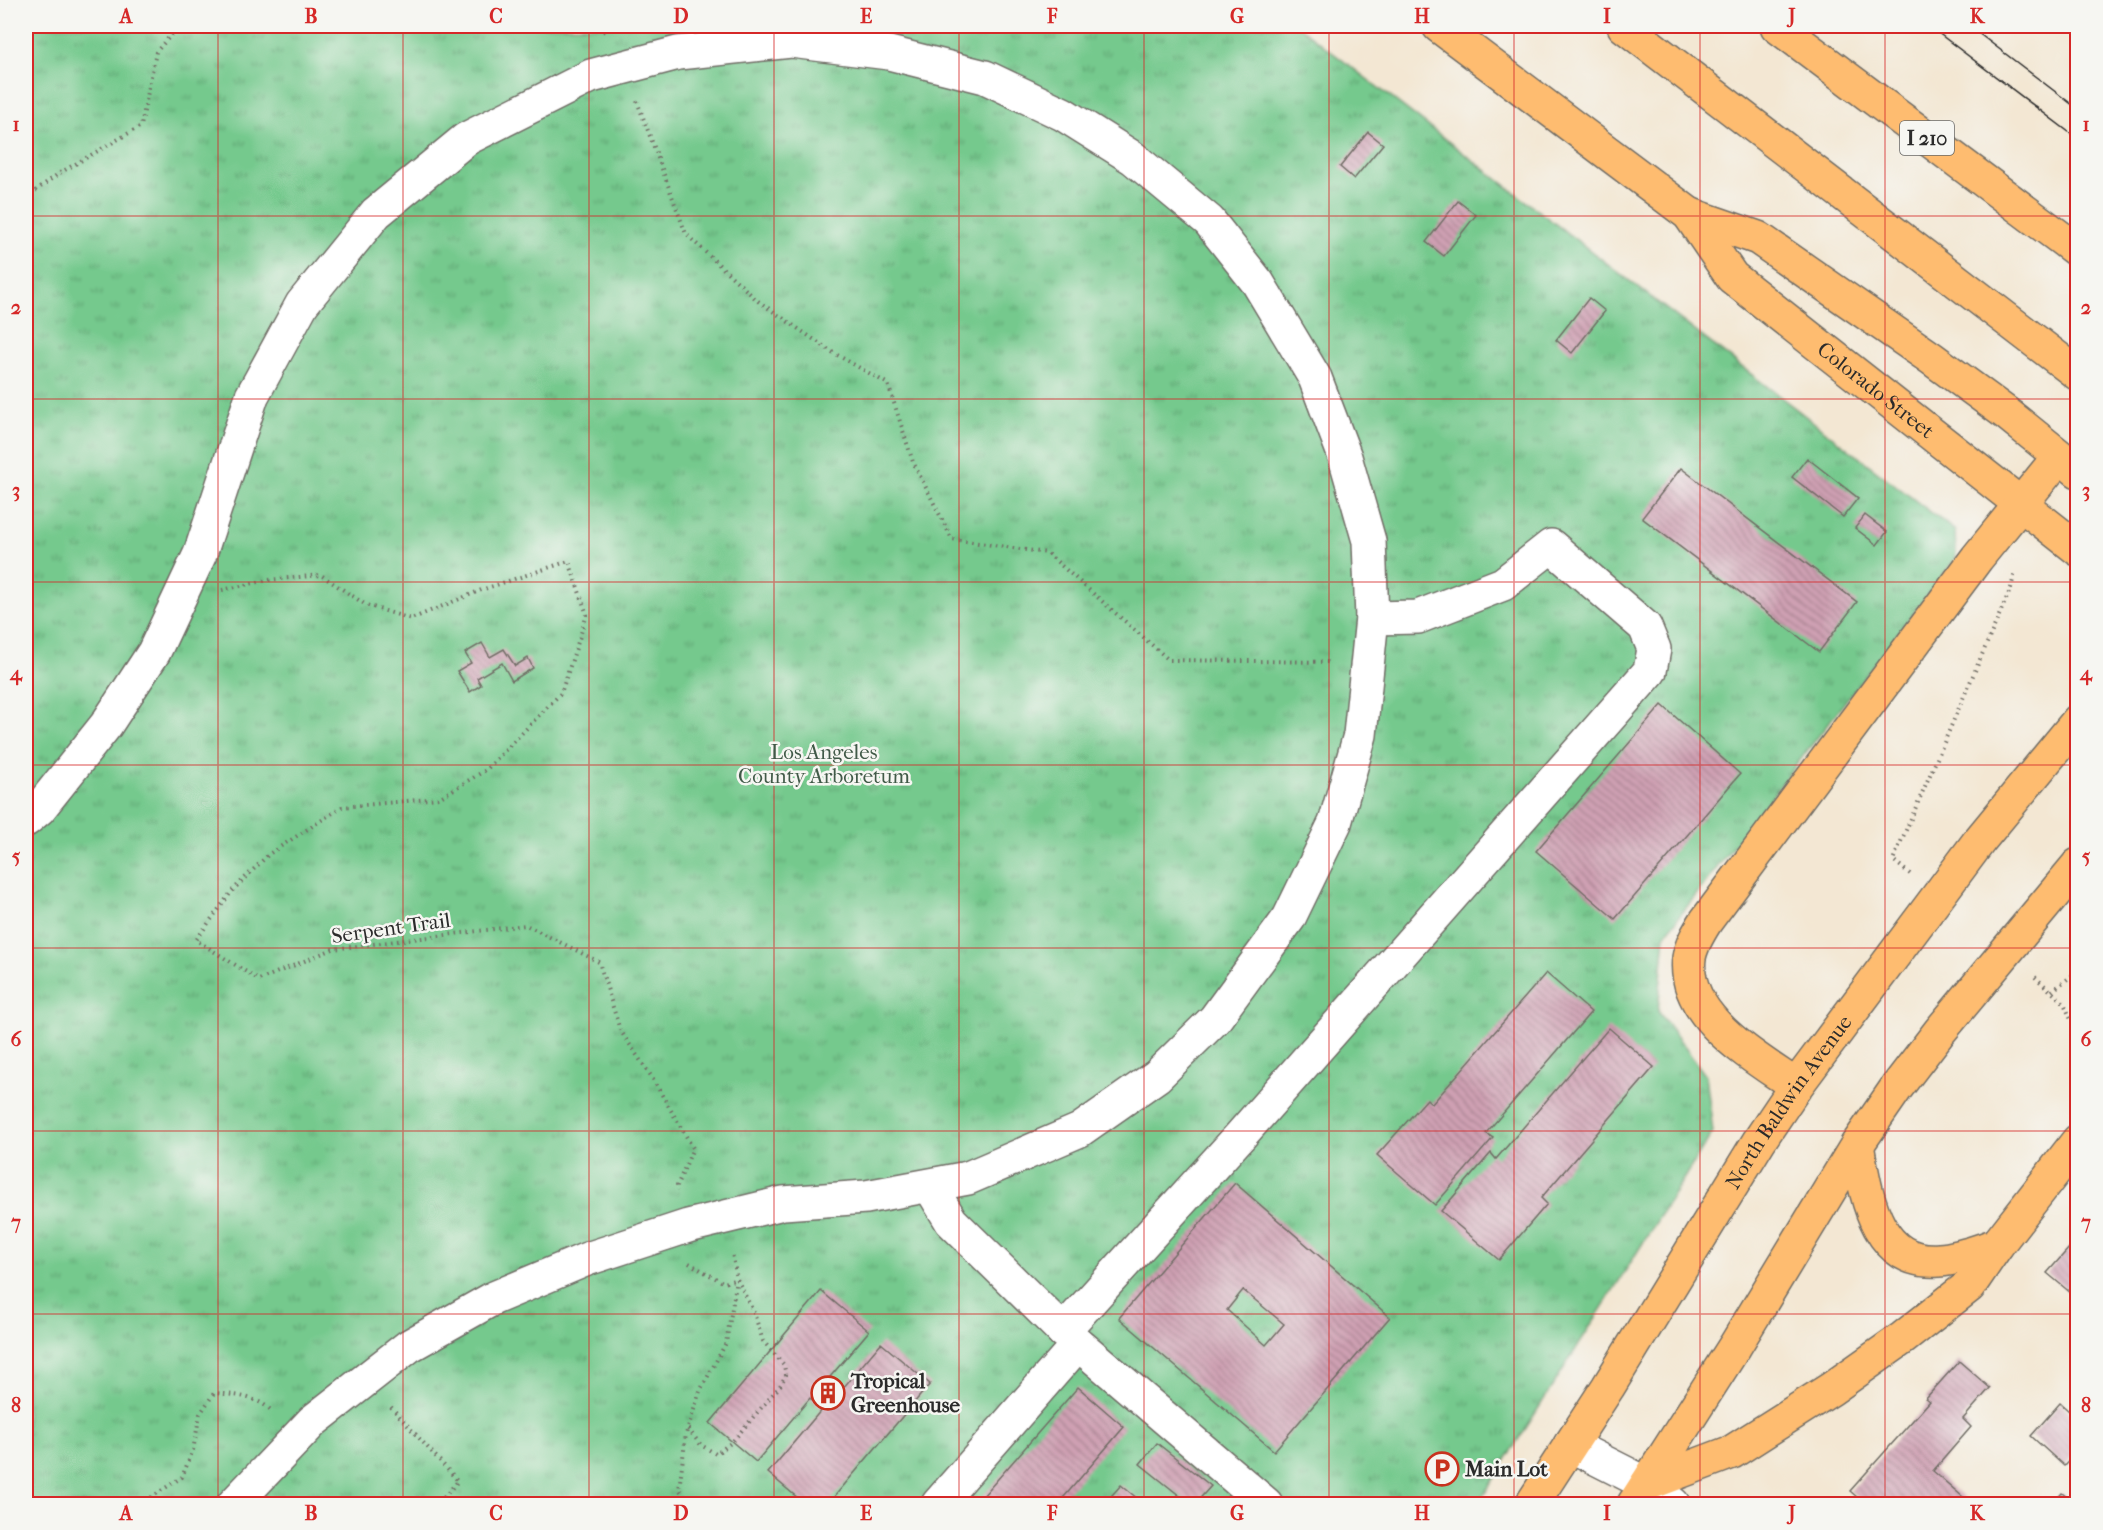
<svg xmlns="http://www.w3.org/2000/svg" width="2103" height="1530" font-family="'IM FELL French Canon',serif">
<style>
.park{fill:url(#park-tufts);stroke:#507a5c;stroke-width:1.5}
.building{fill:url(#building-back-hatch);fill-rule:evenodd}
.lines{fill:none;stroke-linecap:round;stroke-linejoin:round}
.minor-casing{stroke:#716d66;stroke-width:36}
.major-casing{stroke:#716d66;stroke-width:36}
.highway-casing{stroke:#716d66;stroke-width:36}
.path{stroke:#716d66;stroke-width:4;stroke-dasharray:1.5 4.5;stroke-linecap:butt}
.minor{stroke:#fff;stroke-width:33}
.major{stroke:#febc70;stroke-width:33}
.highway{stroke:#febc70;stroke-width:33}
.tram{stroke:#2b2b2b;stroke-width:1.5}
.grid{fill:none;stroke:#d62828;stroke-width:1.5;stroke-opacity:0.55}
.labels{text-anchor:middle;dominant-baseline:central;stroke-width:5;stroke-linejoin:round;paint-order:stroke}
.shield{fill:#f6f6f2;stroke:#686867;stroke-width:1.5}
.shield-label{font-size:20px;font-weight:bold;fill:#2b2b2b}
.street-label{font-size:21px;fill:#2b2b2b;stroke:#f6f6f2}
.park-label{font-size:21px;fill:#415a48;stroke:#f6f6f2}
.poi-label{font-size:21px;font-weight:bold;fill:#2b2b2b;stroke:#f6f6f2;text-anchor:start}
.neatline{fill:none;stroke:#d62828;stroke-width:2}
.grid-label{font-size:20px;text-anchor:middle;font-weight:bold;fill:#d62828}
</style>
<defs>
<pattern id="park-tufts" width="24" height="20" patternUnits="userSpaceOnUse" patternTransform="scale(1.5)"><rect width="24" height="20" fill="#75c98d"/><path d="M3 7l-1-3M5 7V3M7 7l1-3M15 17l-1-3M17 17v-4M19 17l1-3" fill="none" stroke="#60a373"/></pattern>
<pattern id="building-back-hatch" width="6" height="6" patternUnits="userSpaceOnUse" patternTransform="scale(1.5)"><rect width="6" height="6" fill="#cfa0b3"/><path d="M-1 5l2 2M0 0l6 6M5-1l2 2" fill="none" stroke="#a88392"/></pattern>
</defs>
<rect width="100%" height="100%" fill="#f6f6f2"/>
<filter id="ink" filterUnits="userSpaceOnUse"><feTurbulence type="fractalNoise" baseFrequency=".0167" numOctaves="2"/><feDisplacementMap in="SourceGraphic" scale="12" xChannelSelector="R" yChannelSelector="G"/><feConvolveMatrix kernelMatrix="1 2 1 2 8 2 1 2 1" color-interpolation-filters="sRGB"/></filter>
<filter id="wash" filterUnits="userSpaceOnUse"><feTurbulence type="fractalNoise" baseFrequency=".008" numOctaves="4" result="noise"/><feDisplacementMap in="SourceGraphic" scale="24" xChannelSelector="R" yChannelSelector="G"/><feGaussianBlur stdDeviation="1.35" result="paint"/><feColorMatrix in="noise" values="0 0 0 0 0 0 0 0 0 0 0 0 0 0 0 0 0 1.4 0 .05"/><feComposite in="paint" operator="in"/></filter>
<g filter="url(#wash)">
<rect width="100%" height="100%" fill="#f3e7d3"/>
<path class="park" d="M 28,26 L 1298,26 L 1955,531 L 1956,558 L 1665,935 L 1658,1011 L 1706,1076 L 1713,1132 L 1478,1504 L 26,1504 L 26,29 Z"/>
<g id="blocks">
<g class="building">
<path d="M 1368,132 L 1383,144 L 1354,179 L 1340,167 Z"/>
<path d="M 1458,201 L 1476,215 L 1444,256 L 1426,242 Z"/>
<path d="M 1589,298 L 1605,311 L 1572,353 L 1556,340 Z"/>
<path d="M 1807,458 L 1858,498 L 1843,517 L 1792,477 Z"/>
<path d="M 1681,468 L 1857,602 L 1819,652 L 1642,518 Z"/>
<path d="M 1865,515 L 1887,532 L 1877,545 L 1855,528 Z"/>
<path d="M 482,643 L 490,657 L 504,649 L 515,666 L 528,658 L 533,668 L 512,681 L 502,663 L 477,678 L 481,685 L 470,692 L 457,671 L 471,663 L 465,653 Z"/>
<path d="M 1662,705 L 1740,774 L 1615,919 L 1536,851 Z"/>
<path d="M 1546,973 L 1591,1012 L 1486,1133 L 1493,1138 L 1435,1205 L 1377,1155 L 1427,1099 L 1432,1104 Z"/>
<path d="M 1609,1028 L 1654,1067 L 1541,1198 L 1547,1204 L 1499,1260 L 1441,1211 L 1491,1153 L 1496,1159 Z"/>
<path d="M 1235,1183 L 1390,1317 L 1274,1451 L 1119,1318 ZM 1243,1290 L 1284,1324 L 1266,1345 L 1227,1310 Z"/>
<path d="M 2078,1238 L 2078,1299 L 2047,1273 Z"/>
<path d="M 821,1291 L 869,1331 L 830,1377 L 843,1388 L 881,1343 L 930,1384 L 828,1504 L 805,1504 L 768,1473 L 822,1409 L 810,1398 L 756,1462 L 710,1423 Z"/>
<path d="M 1959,1361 L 1990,1388 L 1963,1419 L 1971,1427 L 1933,1471 L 1971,1504 L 1865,1504 L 1850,1491 L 1930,1401 L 1926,1398 Z"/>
<path d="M 1078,1387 L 1124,1427 L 1058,1504 L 976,1504 Z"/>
<path d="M 2060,1403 L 2078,1419 L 2078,1451 L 2064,1466 L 2031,1436 Z"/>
<path d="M 1157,1443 L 1211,1486 L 1195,1504 L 1190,1504 L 1140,1464 Z"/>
<path d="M 1121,1485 L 1144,1504 L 1104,1504 Z"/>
<path d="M 2062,1493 L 2075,1504 L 2052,1504 Z"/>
</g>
</g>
</g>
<g filter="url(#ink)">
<use href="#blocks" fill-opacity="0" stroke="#716d66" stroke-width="1.5"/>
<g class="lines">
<defs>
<g id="minor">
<path d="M 26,820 L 39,809 L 106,725 L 154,652 L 200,554 L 252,396 L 302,304 L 376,213 L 466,139 L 591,76 L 678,53 L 791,41 L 889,53 L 985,77 L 1063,114 L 1133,158 L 1209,221 L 1258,283 L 1315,378 L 1345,457 L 1369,541 L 1372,618 L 1360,735 L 1335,823 L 1289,918 L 1215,1019 L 1157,1076 L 1080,1130 L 968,1178 L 866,1197 L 783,1203 L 688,1226 L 587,1259 L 494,1298 L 409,1346 L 313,1421 L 234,1504"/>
<path d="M 930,1186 L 951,1221 L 1063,1331 L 1266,1504"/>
<path d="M 1063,1331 L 1241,1135 L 1650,671 L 1654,649 L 1645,627 L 1551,546 L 1503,584 L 1418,617 L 1372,618"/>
<path d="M 1570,1445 L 1647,1484 L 1673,1504"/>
<path d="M 938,1504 L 1078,1344"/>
</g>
<g id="major">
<path id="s1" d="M 1439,26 L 1689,214 L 1732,277 L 2078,549"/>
<path d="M 1689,214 L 1758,238 L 1931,358 L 2006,413 L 2078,471"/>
<path d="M 1796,1086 C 1755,1057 1682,1017 1689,958 C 1691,945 1699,932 1706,921 L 1977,558 L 2059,457"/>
<path d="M 1857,1145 C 1866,1192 1874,1265 1939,1260 C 1959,1259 1978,1251 1997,1245"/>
<path d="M 1647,1484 L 1732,1452 L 1831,1389 L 1903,1338 L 1969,1286 L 1997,1245 L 2078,1141"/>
<path id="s2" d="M 1532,1504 L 1608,1387 L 1759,1141 L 1796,1086 L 1980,840 L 2078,721"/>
<path d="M 1634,1504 L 1735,1346 L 1857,1145 L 1897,1087 L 1940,1031 L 2078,865"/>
</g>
<g id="highway">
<path d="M 1624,26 L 2078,374"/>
<path d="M 1777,26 L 2078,251"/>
</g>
</defs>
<use href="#minor" class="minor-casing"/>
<use href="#major" class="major-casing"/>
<use href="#highway" class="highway-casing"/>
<g class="path">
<path d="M 601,26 L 606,34"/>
<path d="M 637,101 L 686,234 L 758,301 L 832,352 L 888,384 L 913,462 L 952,539 L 1047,553 L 1169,660 L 1331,662"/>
<path d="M 26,198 L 58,174 L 141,126 L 156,52 L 179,26"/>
<path d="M 222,590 L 268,580 L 321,575 L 366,605 L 411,619 L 484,589 L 569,561 L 587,615 L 561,693 L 486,770 L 439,798 L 342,807 L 269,854 L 232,891 L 196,940 L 259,980 L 333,949 L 526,925 L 599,962 L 620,1030 L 651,1076 L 693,1148 L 677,1186 L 678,1191"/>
<path d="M 1910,874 L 1893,860 L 2011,588 L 2015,572"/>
<path d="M 2035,977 L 2064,1003 L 2072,1022 L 2078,1028"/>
<path d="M 2052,991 L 2078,971"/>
<path d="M 689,1263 L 724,1283 L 737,1279 L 726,1343 L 700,1391 L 686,1434 L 679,1489 L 690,1504"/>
<path d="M 391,1407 L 458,1481 L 438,1504"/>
<path d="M 688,1429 L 701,1445 L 716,1454 L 732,1442 L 780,1386 L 786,1375 L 784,1365 L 763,1341 L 754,1313 L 737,1279 L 732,1253"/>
<path d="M 141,1504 L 182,1477 L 193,1450 L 200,1414 L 214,1393 C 236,1395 256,1396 272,1411"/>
</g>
<use href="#minor" class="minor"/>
<use href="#major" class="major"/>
<use href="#highway" class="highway"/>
<g class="tram">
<path d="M 1929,26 L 2078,139"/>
<path d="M 1969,26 L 2078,109"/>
</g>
</g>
</g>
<path class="grid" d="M 218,26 L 218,1504M 403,26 L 403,1504M 589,26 L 589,1504M 774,26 L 774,1504M 959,26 L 959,1504M 1144,26 L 1144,1504M 1329,26 L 1329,1504M 1514,26 L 1514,1504M 1700,26 L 1700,1504M 1885,26 L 1885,1504M 26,216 L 2078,216M 26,399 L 2078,399M 26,582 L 2078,582M 26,765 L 2078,765M 26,948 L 2078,948M 26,1131 L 2078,1131M 26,1314 L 2078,1314"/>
<defs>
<symbol id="building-ring" viewBox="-11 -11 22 22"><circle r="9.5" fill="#f6f6f2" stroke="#c8321e" stroke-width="1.5"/><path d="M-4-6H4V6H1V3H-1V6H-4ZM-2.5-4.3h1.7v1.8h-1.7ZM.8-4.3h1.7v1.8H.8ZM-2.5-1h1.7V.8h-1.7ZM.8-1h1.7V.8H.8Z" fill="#c8321e"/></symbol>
<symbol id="parking-ring" viewBox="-11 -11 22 22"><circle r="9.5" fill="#f6f6f2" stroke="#c8321e" stroke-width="1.5"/><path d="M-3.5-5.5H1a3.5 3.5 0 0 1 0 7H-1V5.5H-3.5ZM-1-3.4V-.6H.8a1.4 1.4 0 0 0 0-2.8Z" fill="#c8321e"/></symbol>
</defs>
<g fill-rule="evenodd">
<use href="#building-ring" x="809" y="1374" width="38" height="38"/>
<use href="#parking-ring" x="1423" y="1450" width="38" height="38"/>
</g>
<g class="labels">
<rect class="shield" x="1900" y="121" width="54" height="34" rx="4.5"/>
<g class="shield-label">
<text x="1927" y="138">I 210</text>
</g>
<g class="street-label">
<text stroke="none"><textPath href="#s1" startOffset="572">Colorado Street</textPath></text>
<text transform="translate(391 928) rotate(-8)">Serpent Trail</text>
<text stroke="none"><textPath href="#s2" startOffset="477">North Baldwin Avenue</textPath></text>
</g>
<g class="park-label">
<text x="824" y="752">Los Angeles<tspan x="824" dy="24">County Arboretum</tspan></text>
</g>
<g class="poi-label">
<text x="851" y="1381">Tropical<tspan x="851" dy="24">Greenhouse</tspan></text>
<text x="1465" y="1469">Main Lot</text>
</g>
</g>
<rect width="2103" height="1530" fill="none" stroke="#f6f6f2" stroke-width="66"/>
<rect x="33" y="33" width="2037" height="1464" class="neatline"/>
<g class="grid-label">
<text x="126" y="23">A</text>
<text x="311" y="23">B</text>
<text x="496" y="23">C</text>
<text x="681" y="23">D</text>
<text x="866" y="23">E</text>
<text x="1052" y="23">F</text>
<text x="1237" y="23">G</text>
<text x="1422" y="23">H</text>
<text x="1607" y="23">I</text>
<text x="1792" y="23">J</text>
<text x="1977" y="23">K</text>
<text x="16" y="131">1</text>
<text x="2086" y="131">1</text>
<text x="16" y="314">2</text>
<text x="2086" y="314">2</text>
<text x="16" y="497">3</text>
<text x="2086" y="497">3</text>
<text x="16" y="680">4</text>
<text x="2086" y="680">4</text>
<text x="16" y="863">5</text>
<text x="2086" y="863">5</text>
<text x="16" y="1046">6</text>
<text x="2086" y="1046">6</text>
<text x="16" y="1229">7</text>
<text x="2086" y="1229">7</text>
<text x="16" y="1412">8</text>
<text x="2086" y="1412">8</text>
<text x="126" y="1520">A</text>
<text x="311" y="1520">B</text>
<text x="496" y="1520">C</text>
<text x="681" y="1520">D</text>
<text x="866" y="1520">E</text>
<text x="1052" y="1520">F</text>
<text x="1237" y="1520">G</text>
<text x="1422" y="1520">H</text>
<text x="1607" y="1520">I</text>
<text x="1792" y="1520">J</text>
<text x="1977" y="1520">K</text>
</g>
</svg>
